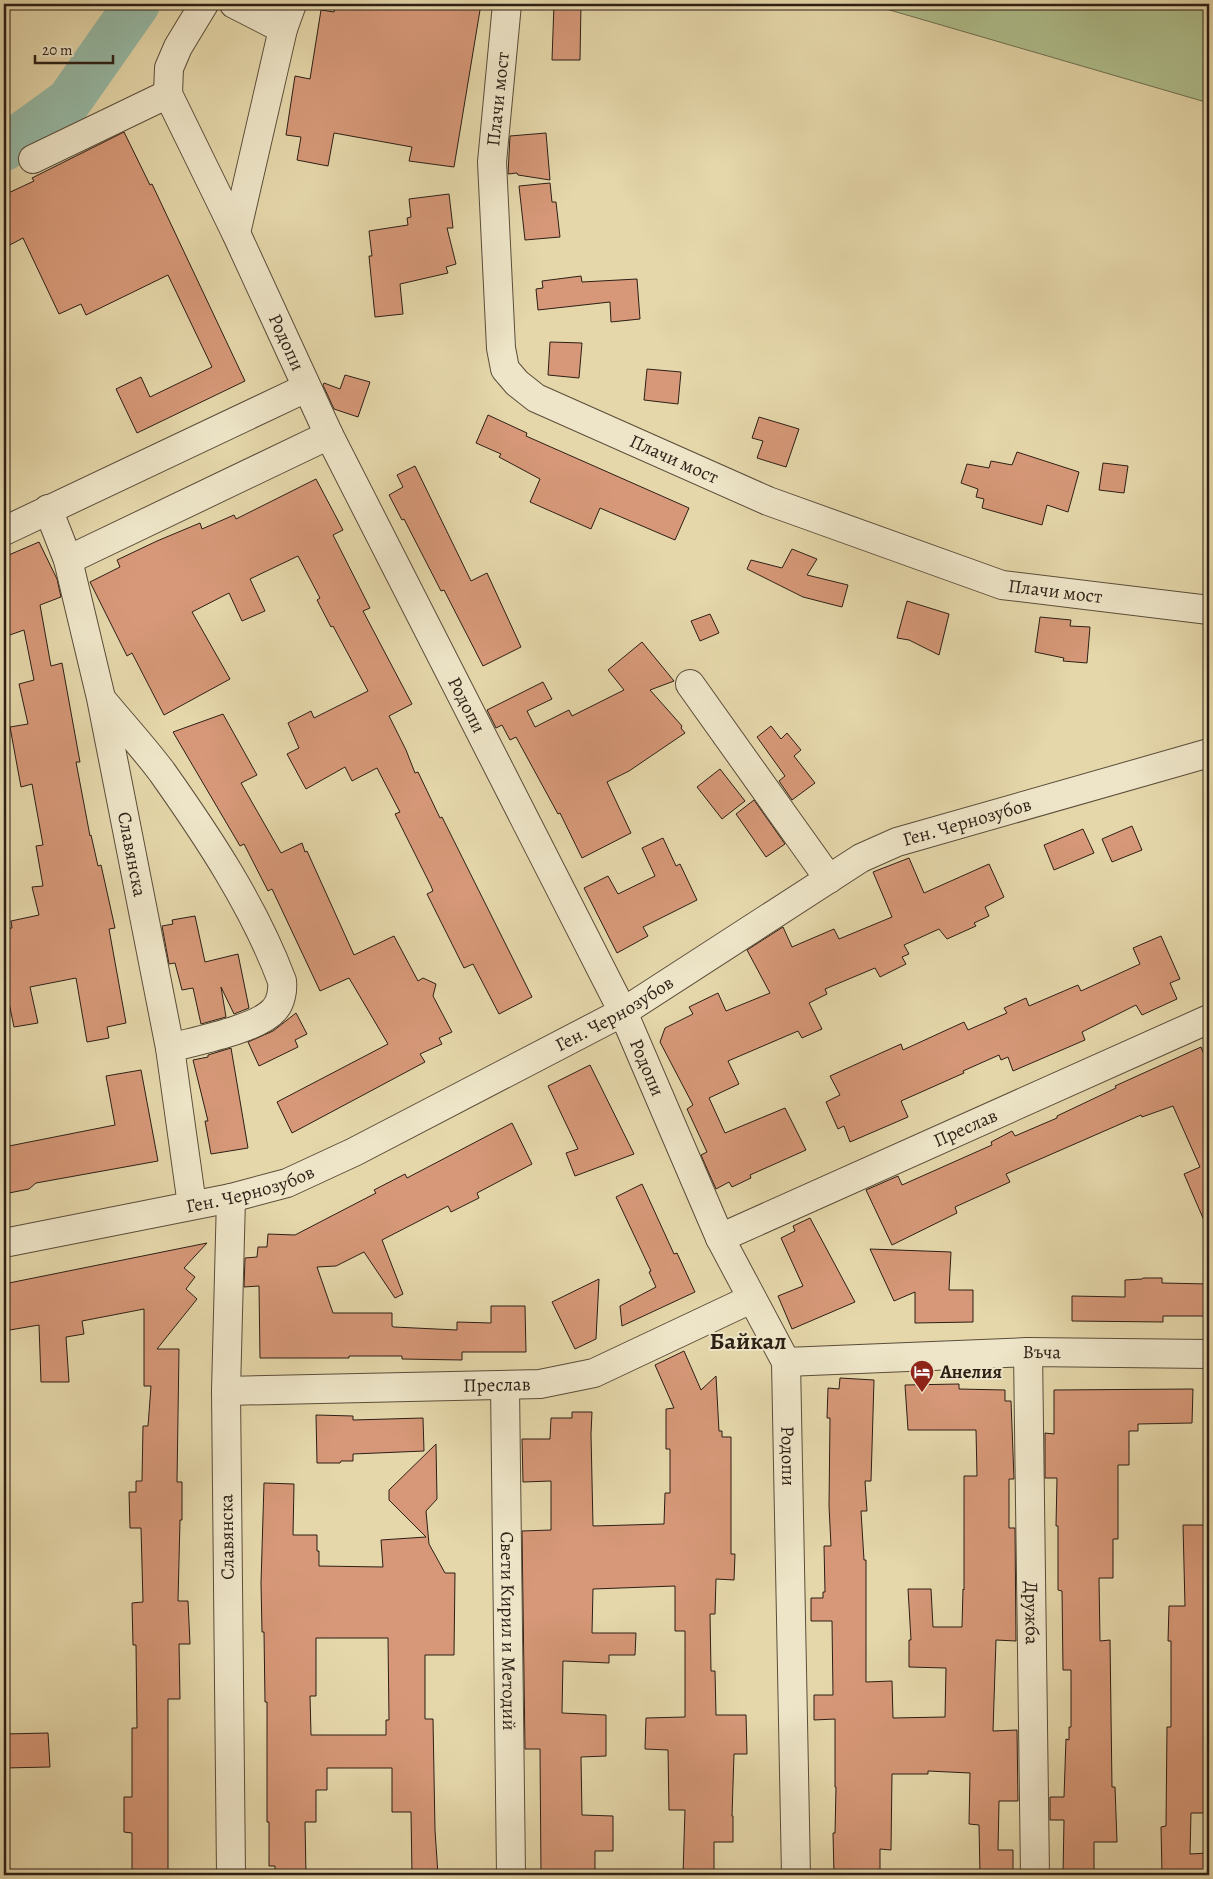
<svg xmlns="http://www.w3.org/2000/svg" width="1213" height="1879" font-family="Alegreya,serif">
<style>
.green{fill:#afbf8d;stroke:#6e6f51}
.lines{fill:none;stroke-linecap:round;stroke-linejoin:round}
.river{stroke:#96baa6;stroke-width:46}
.building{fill:#d69878;stroke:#2c1f15;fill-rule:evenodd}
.minor-casing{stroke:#5a4d3a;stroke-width:30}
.minor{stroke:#eee5c8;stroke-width:28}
.labels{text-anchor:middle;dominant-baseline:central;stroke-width:4;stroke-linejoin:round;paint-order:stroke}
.street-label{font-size:19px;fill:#2c1f15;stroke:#eee5c8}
.poi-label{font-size:19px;font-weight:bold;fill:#2c1f15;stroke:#eee5c8;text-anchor:start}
.district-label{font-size:24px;font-weight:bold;fill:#2c1f15;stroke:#eee5c8}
</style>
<rect width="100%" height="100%" fill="#e5d7aa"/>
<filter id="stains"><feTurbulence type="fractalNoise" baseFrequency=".004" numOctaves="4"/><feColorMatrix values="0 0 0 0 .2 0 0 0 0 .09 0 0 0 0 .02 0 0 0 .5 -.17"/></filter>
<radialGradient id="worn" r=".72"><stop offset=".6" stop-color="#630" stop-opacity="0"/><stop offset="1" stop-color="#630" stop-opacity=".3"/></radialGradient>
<path class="green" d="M 869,4 L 1209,4 L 1209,103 Z"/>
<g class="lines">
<path class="river" d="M 4,148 L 69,101 L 137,4"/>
</g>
<g class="building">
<path d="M 336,4 L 481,4 L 454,167 L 409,161 L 412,147 L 334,133 L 328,166 L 297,160 L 301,137 L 286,135 L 295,76 L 310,79 L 321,10 L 334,12 Z"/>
<path d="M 554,4 L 581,4 L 580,60 L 552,60 Z"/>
<path d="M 124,132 L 150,185 L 152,184 L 245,381 L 137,433 L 116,389 L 141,377 L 150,397 L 212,367 L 168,275 L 86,315 L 81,304 L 59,314 L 23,238 L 4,248 L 4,195 L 34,181 L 32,178 Z"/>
<path d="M 546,133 L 550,180 L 518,175 L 517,173 L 508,174 L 510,136 Z"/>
<path d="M 550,183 L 552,202 L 556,202 L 560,237 L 525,240 L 519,186 Z"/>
<path d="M 449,194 L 453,228 L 447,228 L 456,264 L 446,267 L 448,273 L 400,284 L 403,314 L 375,317 L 369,256 L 372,256 L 369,231 L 408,225 L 407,218 L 411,217 L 409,199 Z"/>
<path d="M 581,276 L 582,282 L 637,279 L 640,319 L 611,322 L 610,302 L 538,310 L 536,289 L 543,288 L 542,281 Z"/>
<path d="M 550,342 L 582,343 L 579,378 L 548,375 Z"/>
<path d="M 647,369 L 681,372 L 678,404 L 644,400 Z"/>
<path d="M 345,375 L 370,382 L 358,417 L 334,409 L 323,385 L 324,383 L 340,389 Z"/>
<path d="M 488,415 L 527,433 L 526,436 L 689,508 L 675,540 L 600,508 L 591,529 L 530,502 L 540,479 L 499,457 L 501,454 L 476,443 Z"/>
<path d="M 759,417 L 799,429 L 786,467 L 757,458 L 763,441 L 752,438 Z"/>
<path d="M 1017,452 L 1079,472 L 1068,512 L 1047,505 L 1042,525 L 982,508 L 984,499 L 976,497 L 978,489 L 961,483 L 967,464 L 989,468 L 991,461 L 1012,465 Z"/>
<path d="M 1103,463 L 1128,466 L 1124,493 L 1099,490 Z"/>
<path d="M 415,466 L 471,581 L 487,573 L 521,647 L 483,666 L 444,590 L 441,591 L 404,519 L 402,520 L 389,495 L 403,487 L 397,475 Z"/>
<path d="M 316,479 L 343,530 L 333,535 L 370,608 L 363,611 L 412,704 L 389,716 L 406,750 L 415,773 L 418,772 L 440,818 L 442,817 L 532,997 L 499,1014 L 473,964 L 464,968 L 427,894 L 433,891 L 431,886 L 395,814 L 400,812 L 377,768 L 352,781 L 345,767 L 306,789 L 287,754 L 299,748 L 288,723 L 311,711 L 314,718 L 368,691 L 333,626 L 331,627 L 317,600 L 320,598 L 298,556 L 250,579 L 265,611 L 242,621 L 229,593 L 192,612 L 230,679 L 164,715 L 132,653 L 127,656 L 90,582 L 120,567 L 117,560 L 157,541 L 200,523 L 202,529 L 234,515 L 236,519 Z"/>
<path d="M 39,542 L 57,579 L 61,597 L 40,605 L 51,666 L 62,663 L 80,762 L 76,762 L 90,836 L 91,835 L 98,866 L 101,865 L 115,928 L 109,929 L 126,1023 L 107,1027 L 109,1038 L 87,1042 L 76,978 L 30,987 L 38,1023 L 14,1027 L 8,998 L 4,1000 L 4,929 L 12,928 L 11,921 L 39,915 L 32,887 L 43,886 L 36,846 L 43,845 L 32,784 L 21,787 L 10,727 L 28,724 L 19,684 L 34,680 L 24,630 L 4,637 L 4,557 Z"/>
<path d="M 792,549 L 817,559 L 807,575 L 848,585 L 842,607 L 803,597 L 747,569 L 751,560 L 782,568 Z"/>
<path d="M 907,601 L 949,614 L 939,655 L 909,640 L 897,638 Z"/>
<path d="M 710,614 L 719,633 L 700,641 L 691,621 Z"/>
<path d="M 1040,617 L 1071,620 L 1070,626 L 1090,627 L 1087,663 L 1063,661 L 1064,658 L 1035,652 Z"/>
<path d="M 642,642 L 674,681 L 650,690 L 682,726 L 681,728 L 685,733 L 629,771 L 607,782 L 631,833 L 582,858 L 560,813 L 558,814 L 516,737 L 510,740 L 502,725 L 496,728 L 487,710 L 543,682 L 552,699 L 527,711 L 535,727 L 569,710 L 572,716 L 624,690 L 608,670 Z"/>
<path d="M 223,714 L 257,775 L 241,783 L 281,853 L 302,843 L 305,852 L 307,851 L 354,955 L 394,936 L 418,981 L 423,978 L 436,984 L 433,996 L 452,1032 L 439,1038 L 442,1044 L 420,1054 L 425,1062 L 292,1133 L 277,1102 L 388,1044 L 349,978 L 320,991 L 272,889 L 268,891 L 244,844 L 240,846 L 173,732 Z"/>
<path d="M 771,726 L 781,739 L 787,733 L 801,750 L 794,756 L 815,783 L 792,800 L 779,781 L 785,776 L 757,737 Z"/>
<path d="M 720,769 L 745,801 L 722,819 L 697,787 Z"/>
<path d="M 754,800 L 785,844 L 766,857 L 736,814 Z"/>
<path d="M 1132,826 L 1142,850 L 1112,862 L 1102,839 Z"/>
<path d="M 1083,829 L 1094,853 L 1054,870 L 1044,845 Z"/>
<path d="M 663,838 L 676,866 L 680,864 L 697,900 L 643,927 L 648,936 L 617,953 L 584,888 L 608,876 L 618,894 L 655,876 L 642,848 Z"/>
<path d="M 909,858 L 924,893 L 989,864 L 1004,897 L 985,907 L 989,916 L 974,923 L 976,926 L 947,939 L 939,929 L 904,945 L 909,954 L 902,957 L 906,964 L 880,977 L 875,968 L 825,989 L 827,994 L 809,1003 L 822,1029 L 802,1038 L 798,1031 L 728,1061 L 739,1084 L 709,1098 L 725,1133 L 785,1108 L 806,1150 L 750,1175 L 751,1178 L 732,1187 L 729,1182 L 716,1189 L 701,1155 L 707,1152 L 687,1109 L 693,1105 L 660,1042 L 665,1028 L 693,1014 L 689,1007 L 718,993 L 726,1011 L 770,993 L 747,950 L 783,927 L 792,947 L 834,929 L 839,939 L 892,917 L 873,872 Z"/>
<path d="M 195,916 L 205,962 L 238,954 L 249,1008 L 234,1014 L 221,987 L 226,1017 L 201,1024 L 193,988 L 182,990 L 175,963 L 169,964 L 162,926 L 173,924 L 172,920 Z"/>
<path d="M 1161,936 L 1180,979 L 1170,983 L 1177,999 L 1142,1015 L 1136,1005 L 1082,1032 L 1085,1040 L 1013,1071 L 1008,1057 L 1001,1060 L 999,1055 L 963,1071 L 964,1073 L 901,1101 L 908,1117 L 850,1142 L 844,1126 L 838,1129 L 826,1102 L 840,1095 L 830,1076 L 901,1044 L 903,1050 L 964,1022 L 968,1030 L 1007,1013 L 1004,1008 L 1026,998 L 1029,1006 L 1078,985 L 1081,991 L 1140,964 L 1133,948 Z"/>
<path d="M 296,1013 L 307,1034 L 295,1040 L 298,1047 L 259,1066 L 248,1042 L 273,1031 Z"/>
<path d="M 1201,1047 L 1209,1067 L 1209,1232 L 1184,1174 L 1200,1167 L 1173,1106 L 1142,1117 L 1141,1115 L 1006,1174 L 1010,1182 L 955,1207 L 957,1213 L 892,1245 L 866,1190 L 898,1176 L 902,1185 L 992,1145 L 991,1142 L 1012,1131 L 1015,1136 L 1057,1118 L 1057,1116 L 1116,1088 L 1115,1086 Z"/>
<path d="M 231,1048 L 248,1148 L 211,1154 L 205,1121 L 208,1121 L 193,1060 L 208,1057 L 208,1055 Z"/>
<path d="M 590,1065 L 634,1154 L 575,1176 L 566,1153 L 578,1149 L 548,1086 Z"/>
<path d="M 141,1070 L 158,1161 L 36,1183 L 29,1189 L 4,1194 L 4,1147 L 115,1125 L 106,1076 Z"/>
<path d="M 512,1123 L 532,1164 L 477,1193 L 479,1198 L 451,1212 L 448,1206 L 382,1240 L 403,1294 L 395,1298 L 364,1252 L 336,1266 L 317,1267 L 333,1313 L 392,1313 L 392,1326 L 394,1327 L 457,1330 L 457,1322 L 491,1323 L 491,1306 L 525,1306 L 526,1352 L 462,1352 L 462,1360 L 402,1359 L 402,1356 L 349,1356 L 349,1358 L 260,1358 L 259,1286 L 244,1287 L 245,1258 L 257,1257 L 258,1247 L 267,1247 L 268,1234 L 295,1235 L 376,1193 L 374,1190 L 405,1174 L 407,1178 Z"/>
<path d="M 642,1184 L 674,1254 L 677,1253 L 695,1292 L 622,1326 L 620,1306 L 656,1287 L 649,1272 L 651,1271 L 616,1197 Z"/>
<path d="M 810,1218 L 855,1302 L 792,1329 L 778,1296 L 803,1286 L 781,1238 L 795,1231 L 793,1226 Z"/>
<path d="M 207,1243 L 184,1268 L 195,1277 L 186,1289 L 197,1299 L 157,1349 L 179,1349 L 177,1482 L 182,1482 L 182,1520 L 180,1520 L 178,1601 L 188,1601 L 190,1644 L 179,1644 L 180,1699 L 168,1699 L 168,1875 L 132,1875 L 132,1833 L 124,1832 L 124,1797 L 132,1797 L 132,1728 L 137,1728 L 136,1645 L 133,1645 L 132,1603 L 143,1602 L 141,1528 L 130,1528 L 129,1492 L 136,1492 L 136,1481 L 142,1481 L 143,1426 L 148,1426 L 151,1386 L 144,1386 L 144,1309 L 82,1321 L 84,1334 L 66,1337 L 69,1382 L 41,1382 L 39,1325 L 4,1331 L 4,1284 Z"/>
<path d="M 870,1249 L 951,1252 L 949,1290 L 973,1290 L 973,1322 L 915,1323 L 915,1292 L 894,1301 Z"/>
<path d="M 1143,1278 L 1162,1278 L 1162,1283 L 1209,1284 L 1209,1316 L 1163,1316 L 1163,1322 L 1072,1321 L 1072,1296 L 1125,1297 L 1125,1280 L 1142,1279 Z"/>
<path d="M 599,1279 L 596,1339 L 575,1349 L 552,1302 Z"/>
<path d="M 684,1351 L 701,1390 L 716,1376 L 719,1431 L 722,1431 L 722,1437 L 731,1437 L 731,1554 L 735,1554 L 734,1580 L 716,1579 L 715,1614 L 710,1614 L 711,1671 L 715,1671 L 716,1715 L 746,1715 L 747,1754 L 734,1754 L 732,1816 L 733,1816 L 733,1842 L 714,1842 L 714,1875 L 683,1875 L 685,1810 L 669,1810 L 668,1750 L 645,1749 L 646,1718 L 685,1717 L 685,1631 L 675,1631 L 675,1586 L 593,1589 L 592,1633 L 636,1633 L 635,1655 L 609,1655 L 609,1663 L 563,1661 L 562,1713 L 606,1715 L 606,1756 L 581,1757 L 582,1815 L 613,1816 L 613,1851 L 595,1851 L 595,1873 L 589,1874 L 589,1875 L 541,1875 L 540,1749 L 525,1749 L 522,1531 L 551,1530 L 551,1481 L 523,1482 L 522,1439 L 550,1439 L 551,1418 L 572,1418 L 572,1412 L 592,1412 L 591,1434 L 593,1526 L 664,1524 L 665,1493 L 670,1493 L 670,1449 L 666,1449 L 666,1409 L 674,1408 L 655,1365 Z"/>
<path d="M 840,1378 L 874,1380 L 871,1481 L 865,1481 L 867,1511 L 861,1511 L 864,1560 L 866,1560 L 866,1682 L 892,1681 L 893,1718 L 945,1717 L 946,1668 L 909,1667 L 909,1640 L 911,1640 L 908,1589 L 931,1589 L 933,1627 L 962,1627 L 963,1589 L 964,1590 L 964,1476 L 977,1476 L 976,1430 L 908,1430 L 905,1385 L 959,1384 L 959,1389 L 1005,1390 L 1005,1401 L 1011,1401 L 1014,1479 L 1009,1479 L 1009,1528 L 1015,1528 L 1016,1641 L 996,1640 L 993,1731 L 1017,1730 L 1018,1801 L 999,1801 L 998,1850 L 1013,1850 L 1013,1875 L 980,1875 L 979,1825 L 969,1824 L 970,1773 L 928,1771 L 928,1774 L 892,1774 L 891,1850 L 880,1849 L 880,1875 L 834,1875 L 833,1833 L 835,1833 L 836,1787 L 835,1787 L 835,1719 L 814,1720 L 814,1695 L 833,1695 L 832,1621 L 811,1621 L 811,1598 L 823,1598 L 823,1592 L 825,1592 L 824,1546 L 831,1546 L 829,1506 L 830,1418 L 827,1418 L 828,1388 L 839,1389 Z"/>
<path d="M 1193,1389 L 1192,1423 L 1138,1424 L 1138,1431 L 1129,1431 L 1129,1465 L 1118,1465 L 1118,1539 L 1113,1539 L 1113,1578 L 1099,1578 L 1100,1641 L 1110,1640 L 1112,1787 L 1115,1787 L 1117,1842 L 1094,1842 L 1094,1875 L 1063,1875 L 1064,1820 L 1050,1820 L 1050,1797 L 1064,1797 L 1066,1739 L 1069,1740 L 1069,1727 L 1071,1727 L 1071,1670 L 1063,1670 L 1062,1591 L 1058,1590 L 1058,1526 L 1056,1526 L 1057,1478 L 1045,1478 L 1045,1433 L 1054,1434 L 1054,1390 Z"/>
<path d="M 316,1415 L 353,1416 L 353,1420 L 423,1418 L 424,1451 L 353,1454 L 353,1461 L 341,1461 L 340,1463 L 317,1463 Z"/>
<path d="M 436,1444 L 437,1499 L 426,1511 L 429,1544 L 445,1573 L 455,1573 L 454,1655 L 425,1655 L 425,1719 L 433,1719 L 435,1830 L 438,1875 L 412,1875 L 411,1812 L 392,1812 L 392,1768 L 327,1768 L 327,1790 L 316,1790 L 316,1822 L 305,1822 L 306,1875 L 275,1875 L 275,1866 L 269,1866 L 269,1822 L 267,1822 L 267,1702 L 265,1702 L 264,1632 L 262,1632 L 261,1583 L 264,1483 L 294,1484 L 293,1535 L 317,1535 L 317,1551 L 319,1551 L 319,1566 L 383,1567 L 381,1540 L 426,1537 L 389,1500 L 389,1490 ZM 316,1638 L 388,1638 L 389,1720 L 386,1720 L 386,1735 L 311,1735 L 310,1696 L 316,1696 Z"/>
<path d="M 1183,1525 L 1209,1525 L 1209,1803 L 1208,1813 L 1191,1813 L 1190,1854 L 1209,1853 L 1209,1875 L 1162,1875 L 1161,1827 L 1166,1826 L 1167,1727 L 1171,1727 L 1171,1641 L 1168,1641 L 1169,1606 L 1185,1606 Z"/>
<path d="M 48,1733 L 50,1767 L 4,1768 L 4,1734 Z"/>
</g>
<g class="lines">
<defs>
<g id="minor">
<path d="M 234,4 L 283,29"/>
<path id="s1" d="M 507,4 L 492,162 L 501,348 L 505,369 L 517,383 L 536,398 L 768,501 L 1002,585 L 1209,610"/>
<path d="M 168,94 L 169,68 L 178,47 L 204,4"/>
<path id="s2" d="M 33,159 L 168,94 L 236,233 L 329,435 L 623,1012 L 720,1238 L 786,1362 L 796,1875"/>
<path d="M 236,233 L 283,29 L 292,4"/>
<path id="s3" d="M 48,509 L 68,560 L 101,698 L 170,1048 L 192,1205"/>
<path d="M 4,531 L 306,388"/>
<path d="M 68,560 L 329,435"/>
<path d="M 690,684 L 829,879"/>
<path d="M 103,701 C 123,725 144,748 162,772 C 208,837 254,906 282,981 C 283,990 281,1003 274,1010 C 258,1029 195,1041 170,1048"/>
<path id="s4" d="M 720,1238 L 1209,1019"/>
<path id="s5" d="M 4,1243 L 231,1198 L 287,1183 L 354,1152 L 623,1012 L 861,858 L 897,842 L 1209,753"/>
<path id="s6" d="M 1028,1352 L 1035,1875"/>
<path id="s7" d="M 786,1362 L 1028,1352 L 1209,1354"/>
<path id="s8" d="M 505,1386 L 511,1875"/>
<path id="s9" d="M 226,1391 L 540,1384 L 594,1373 L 751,1299"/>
<path d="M 231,1875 L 226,1391 L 231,1198"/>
</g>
</defs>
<use href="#minor" class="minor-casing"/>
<use href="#minor" class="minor"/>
</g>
<defs>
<symbol id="hotel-pin" viewBox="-11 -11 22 30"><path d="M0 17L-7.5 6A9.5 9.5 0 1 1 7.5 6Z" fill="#8f2418" stroke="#eee5c8"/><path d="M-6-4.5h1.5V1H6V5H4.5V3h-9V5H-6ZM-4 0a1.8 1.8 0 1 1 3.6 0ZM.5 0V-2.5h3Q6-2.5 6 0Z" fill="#fff"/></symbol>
</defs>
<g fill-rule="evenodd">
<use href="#hotel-pin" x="908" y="1358" width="28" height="38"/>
</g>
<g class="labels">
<g class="street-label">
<text transform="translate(498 99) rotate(-84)">Плачи мост</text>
<text stroke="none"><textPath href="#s2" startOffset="425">Родопи</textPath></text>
<text stroke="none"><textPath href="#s1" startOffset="560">Плачи мост</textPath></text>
<text stroke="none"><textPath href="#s1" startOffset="965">Плачи мост</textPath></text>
<text stroke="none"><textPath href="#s2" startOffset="830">Родопи</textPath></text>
<text stroke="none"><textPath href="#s5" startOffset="1062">Ген. Чернозубов</textPath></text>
<text stroke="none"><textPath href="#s3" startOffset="356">Славянска</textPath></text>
<text stroke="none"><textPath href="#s5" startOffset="658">Ген. Чернозубов</textPath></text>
<text stroke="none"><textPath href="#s2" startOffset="1235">Родопи</textPath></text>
<text stroke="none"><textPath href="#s4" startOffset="269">Преслав</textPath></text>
<text stroke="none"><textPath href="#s5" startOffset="252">Ген. Чернозубов</textPath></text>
<text stroke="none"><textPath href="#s7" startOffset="256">Въча</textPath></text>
<text stroke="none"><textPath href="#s9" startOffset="271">Преслав</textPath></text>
<text stroke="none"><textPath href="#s2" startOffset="1655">Родопи</textPath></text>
<text transform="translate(227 1537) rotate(-91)">Славянска</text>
<text stroke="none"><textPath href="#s6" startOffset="261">Дружба</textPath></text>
<text stroke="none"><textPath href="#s8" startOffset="245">Свети Кирил и Методий</textPath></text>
</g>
<g class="poi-label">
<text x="940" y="1372">Анелия</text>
</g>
<g class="district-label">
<text x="748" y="1341">Байкал</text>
</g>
</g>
<rect width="1213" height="1879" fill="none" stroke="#e5d7aa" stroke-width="20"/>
<rect x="5" y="5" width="1203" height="1869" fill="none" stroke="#2c1f15" stroke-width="2.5"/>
<rect x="10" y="10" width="1193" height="1859" fill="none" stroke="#2c1f15"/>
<path d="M35 55v8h78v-8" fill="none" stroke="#2c1f15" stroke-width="2.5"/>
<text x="42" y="55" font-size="15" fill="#2c1f15" stroke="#eee5c8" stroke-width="4" paint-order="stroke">20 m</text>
<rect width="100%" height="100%" filter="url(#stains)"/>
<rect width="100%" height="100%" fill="url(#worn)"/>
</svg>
